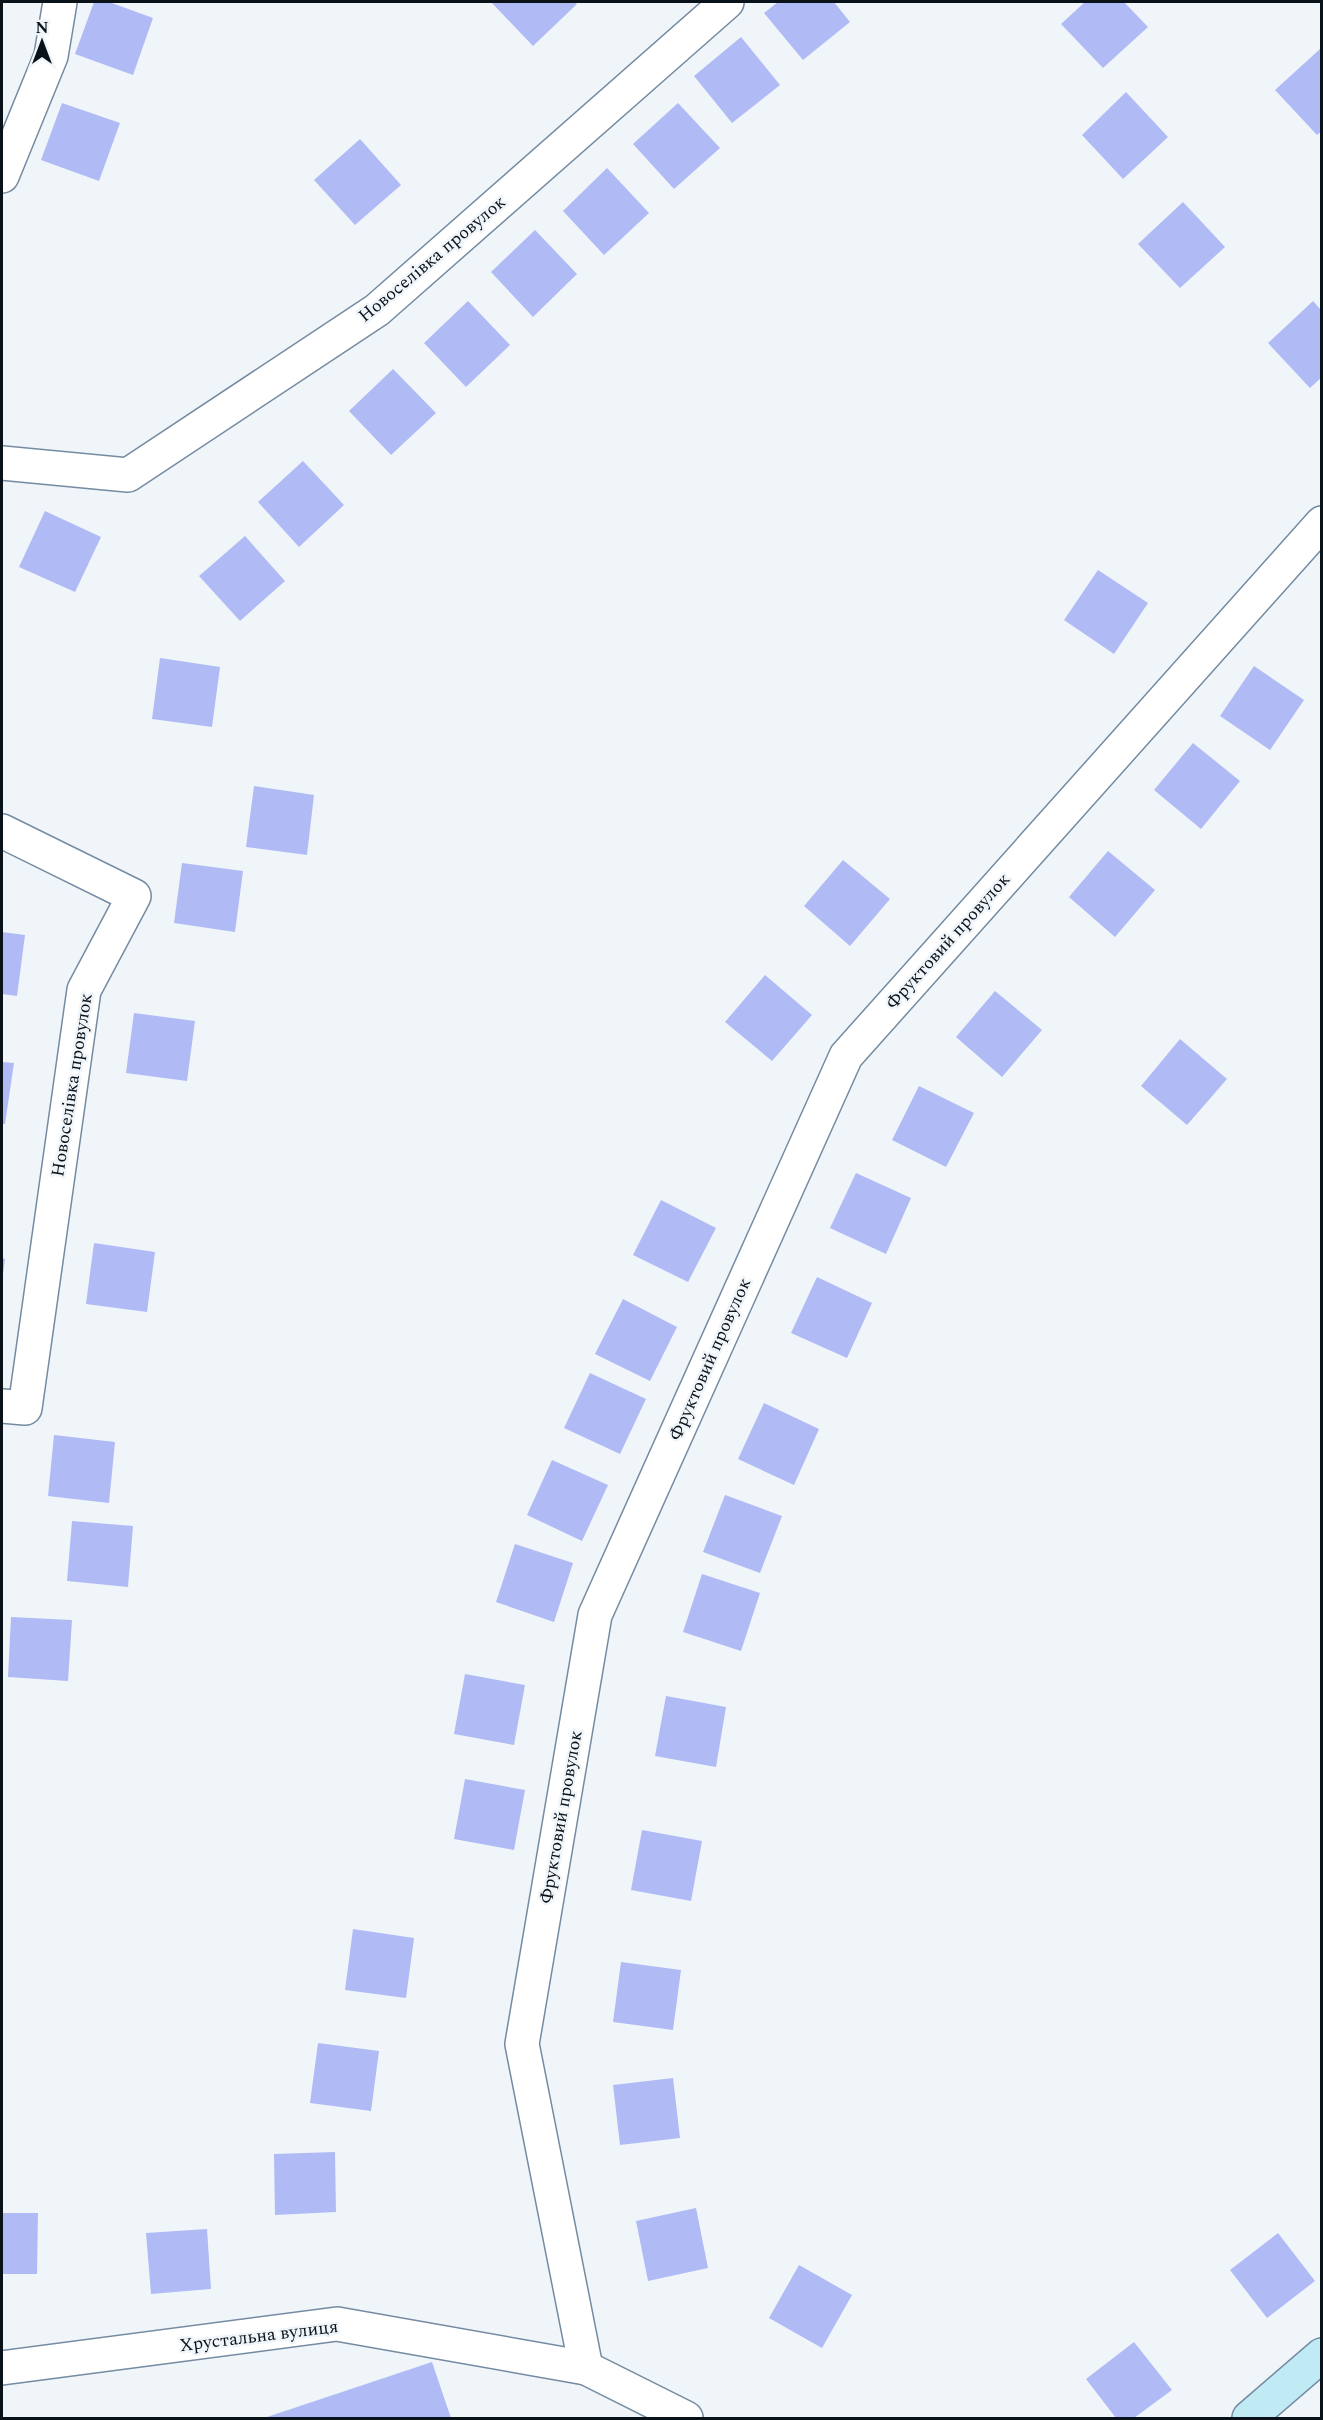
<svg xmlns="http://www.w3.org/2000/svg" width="1323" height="2420" font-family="Spectral,serif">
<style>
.building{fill:#b0bbf6}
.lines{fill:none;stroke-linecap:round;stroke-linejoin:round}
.street-casing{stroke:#748ba1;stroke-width:36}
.secondary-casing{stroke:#748ba1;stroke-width:36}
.street{stroke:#fff;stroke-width:33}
.secondary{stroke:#c0ebf4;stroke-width:33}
.labels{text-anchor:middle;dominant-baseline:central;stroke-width:5;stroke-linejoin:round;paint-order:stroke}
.street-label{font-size:18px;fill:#091119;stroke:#f0f5fa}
</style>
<rect width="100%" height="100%" fill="#f0f5fa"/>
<g class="building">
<path d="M 94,2 L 109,2 L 153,18 L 133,75 L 75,54 Z"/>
<path d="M 491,2 L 574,2 L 577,4 L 533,46 Z"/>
<path d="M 778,2 L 834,2 L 850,22 L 803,60 L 764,13 Z"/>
<path d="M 1085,2 L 1124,2 L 1148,27 L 1103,68 L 1061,24 Z"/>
<path d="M 741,37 L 780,85 L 732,123 L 694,76 Z"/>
<path d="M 1320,49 L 1322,131 L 1317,135 L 1275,90 Z"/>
<path d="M 1126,92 L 1168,137 L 1123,179 L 1082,135 Z"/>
<path d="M 62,103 L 120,123 L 99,181 L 41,160 Z"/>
<path d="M 678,103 L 720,148 L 674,189 L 633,144 Z"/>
<path d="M 360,139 L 401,185 L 355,225 L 314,180 Z"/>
<path d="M 607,168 L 649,213 L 604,255 L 563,211 Z"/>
<path d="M 1183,202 L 1225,247 L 1180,288 L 1138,244 Z"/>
<path d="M 535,230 L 577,274 L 533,317 L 491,272 Z"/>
<path d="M 468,301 L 510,345 L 466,387 L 424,343 Z"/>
<path d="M 1313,301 L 1322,311 L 1322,377 L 1310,388 L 1268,343 Z"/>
<path d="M 393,369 L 436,413 L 391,455 L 349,411 Z"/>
<path d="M 303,461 L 344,505 L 299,547 L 258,502 Z"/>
<path d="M 45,511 L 101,537 L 75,592 L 19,567 Z"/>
<path d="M 245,536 L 285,581 L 240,621 L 199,576 Z"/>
<path d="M 1098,570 L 1148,603 L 1114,654 L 1064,620 Z"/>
<path d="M 160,658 L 220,667 L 212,727 L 152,719 Z"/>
<path d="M 1254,666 L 1304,700 L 1270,750 L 1220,716 Z"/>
<path d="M 1193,743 L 1240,781 L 1201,829 L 1154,790 Z"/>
<path d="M 254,786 L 314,795 L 307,855 L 246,847 Z"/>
<path d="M 1108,851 L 1155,890 L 1115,937 L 1069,897 Z"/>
<path d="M 843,860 L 890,899 L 850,946 L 804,906 Z"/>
<path d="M 182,863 L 243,871 L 235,932 L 174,923 Z"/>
<path d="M 2,932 L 25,935 L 17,996 L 2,994 Z"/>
<path d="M 765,975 L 812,1015 L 772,1061 L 725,1022 Z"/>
<path d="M 995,991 L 1042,1030 L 1002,1077 L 956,1037 Z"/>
<path d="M 134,1013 L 195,1021 L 187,1081 L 126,1073 Z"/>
<path d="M 1180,1039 L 1227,1079 L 1187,1125 L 1141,1086 Z"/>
<path d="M 2,1062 L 14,1063 L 5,1124 L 2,1124 Z"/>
<path d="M 919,1086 L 974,1113 L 946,1167 L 892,1140 Z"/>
<path d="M 856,1173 L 911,1198 L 886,1254 L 830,1228 Z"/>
<path d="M 661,1200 L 716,1228 L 688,1282 L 633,1255 Z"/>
<path d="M 94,1243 L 155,1252 L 147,1312 L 86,1304 Z"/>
<path d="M 2,1258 L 5,1259 L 3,1274 L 2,1274 Z"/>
<path d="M 817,1277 L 872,1303 L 847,1358 L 791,1333 Z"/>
<path d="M 623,1299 L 677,1327 L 650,1381 L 595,1354 Z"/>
<path d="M 590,1373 L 646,1399 L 620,1454 L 564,1428 Z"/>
<path d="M 764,1403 L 819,1429 L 794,1485 L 738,1459 Z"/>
<path d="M 54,1435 L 115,1442 L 109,1503 L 48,1496 Z"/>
<path d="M 552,1460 L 608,1485 L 582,1541 L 527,1515 Z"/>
<path d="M 725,1495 L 782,1516 L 760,1573 L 703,1552 Z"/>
<path d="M 72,1521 L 133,1526 L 128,1587 L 67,1581 Z"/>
<path d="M 515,1544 L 573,1563 L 554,1622 L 496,1602 Z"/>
<path d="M 702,1574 L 760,1593 L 741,1651 L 683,1632 Z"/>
<path d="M 11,1617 L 72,1620 L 68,1681 L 8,1677 Z"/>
<path d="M 465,1674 L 525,1685 L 514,1745 L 454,1734 Z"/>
<path d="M 666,1696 L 726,1707 L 716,1767 L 655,1756 Z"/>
<path d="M 465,1779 L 525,1790 L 514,1850 L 454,1839 Z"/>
<path d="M 642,1830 L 702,1841 L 691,1901 L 631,1890 Z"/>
<path d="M 353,1929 L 414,1938 L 406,1998 L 345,1990 Z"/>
<path d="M 621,1962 L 681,1970 L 673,2030 L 613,2022 Z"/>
<path d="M 318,2043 L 379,2051 L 371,2111 L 310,2103 Z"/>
<path d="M 673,2078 L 680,2138 L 620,2145 L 613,2085 Z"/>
<path d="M 335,2152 L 336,2212 L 275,2215 L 274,2154 Z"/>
<path d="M 696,2208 L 708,2268 L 648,2281 L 636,2221 Z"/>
<path d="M 2,2213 L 38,2213 L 37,2274 L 2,2274 Z"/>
<path d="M 207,2229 L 211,2289 L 151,2294 L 146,2233 Z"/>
<path d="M 1278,2233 L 1315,2281 L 1267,2318 L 1230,2270 Z"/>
<path d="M 799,2265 L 852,2295 L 822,2348 L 769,2318 Z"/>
<path d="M 1134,2342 L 1172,2390 L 1134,2418 L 1116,2418 L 1086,2379 Z"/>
<path d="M 432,2362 L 451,2418 L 264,2418 Z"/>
</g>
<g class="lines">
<defs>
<g id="street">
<path d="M 2,176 L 51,56 L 60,2"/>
<path d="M 2,463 L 128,475 L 377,310 L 727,2"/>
<path d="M 2,831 L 134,896 L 84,990 L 25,1408 L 2,1406"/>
<path d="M 2,2368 L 337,2324 L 586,2368 L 686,2418"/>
<path d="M 586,2368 L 522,2044 L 595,1615 L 846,1056 L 1322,523"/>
</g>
<path id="secondary" d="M 1249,2418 L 1322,2355"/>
</defs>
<use href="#street" class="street-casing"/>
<use href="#secondary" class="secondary-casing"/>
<use href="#street" class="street"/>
<use href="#secondary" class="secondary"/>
</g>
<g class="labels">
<g class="street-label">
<text transform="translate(432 259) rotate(-40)">Новоселівка провулок</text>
<text transform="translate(948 941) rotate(-48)">Фруктовий провулок</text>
<text transform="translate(72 1085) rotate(-81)">Новоселівка провулок</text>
<text transform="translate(710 1359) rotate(-66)">Фруктовий провулок</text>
<text transform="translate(561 1817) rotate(-80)">Фруктовий провулок</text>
<text transform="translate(259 2336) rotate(-7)">Хрустальна вулиця</text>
</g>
</g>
<rect width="1323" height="2420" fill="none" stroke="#091119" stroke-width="6"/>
<g transform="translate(42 42)" stroke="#f0f5fa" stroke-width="4.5" paint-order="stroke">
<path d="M0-4.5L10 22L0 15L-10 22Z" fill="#091119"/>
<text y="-9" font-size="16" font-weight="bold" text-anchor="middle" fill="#091119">N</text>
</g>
</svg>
